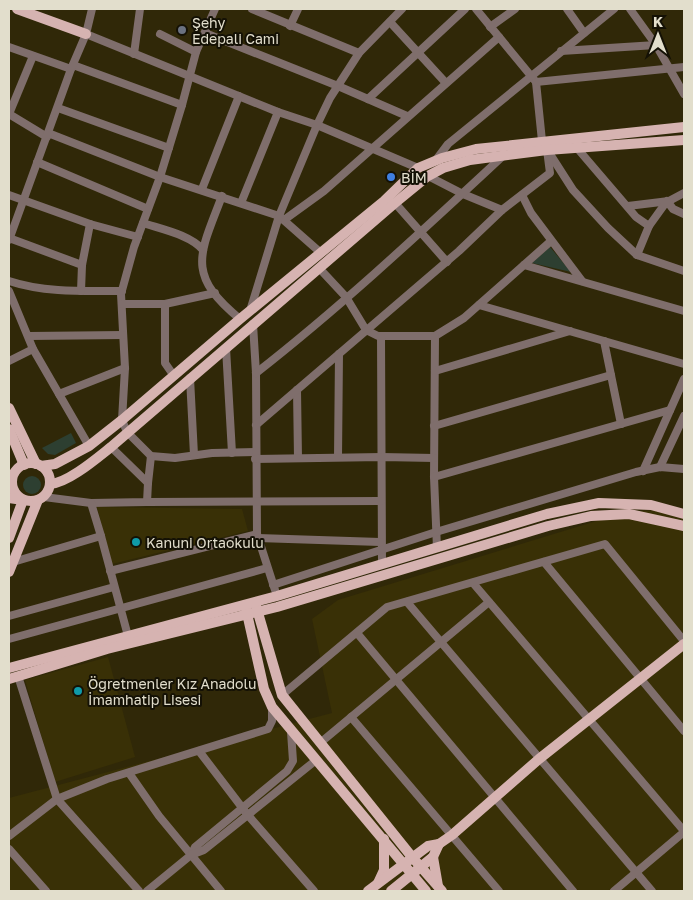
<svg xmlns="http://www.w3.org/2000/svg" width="693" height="900" font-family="'Golos Text',sans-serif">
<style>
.built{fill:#393006}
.green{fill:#2d3f31}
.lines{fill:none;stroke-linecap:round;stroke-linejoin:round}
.minor{stroke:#7f6e6c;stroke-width:8}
.major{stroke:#d6b3b1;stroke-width:10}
.worship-dot{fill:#6b7280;stroke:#141105;stroke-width:2}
.shop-dot{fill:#3f7fe0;stroke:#141105;stroke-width:2}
.culture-dot{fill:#0f9aa8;stroke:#141105;stroke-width:2}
.labels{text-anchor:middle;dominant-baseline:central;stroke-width:4;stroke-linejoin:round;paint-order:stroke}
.poi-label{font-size:14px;fill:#e2decc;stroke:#141105;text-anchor:start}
</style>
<rect width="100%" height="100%" fill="#302808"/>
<g class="built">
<path d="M 97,507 L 242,509 L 248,531 L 112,564 Z"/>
<path d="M 684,509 L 684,891 L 9,891 L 9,798 L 332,713 L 312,619 L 338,600 L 603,519 L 641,511 Z"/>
<path d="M 108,657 L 135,757 L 55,782 L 25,680 Z"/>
</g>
<g class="green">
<path d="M 550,247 L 571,272 L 532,263 Z"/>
<path d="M 71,433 L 76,443 L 55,455 L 48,454 L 42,448 Z"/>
<circle cx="32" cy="485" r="9"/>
</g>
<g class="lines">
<g class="minor">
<path d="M 215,9 L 196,52 L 182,105 L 160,177 L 134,247 L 121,294 L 125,368 L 122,420 L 127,432 L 151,456 L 175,458 L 212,453 L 255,452"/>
<path d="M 252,9 L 359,53"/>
<path d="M 476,9 L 536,82 L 542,141"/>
<path d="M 567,9 L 584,33"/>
<path d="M 630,9 L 656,45 L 684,94"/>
<path d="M 390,22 L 445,82"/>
<path d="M 290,26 L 298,9"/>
<path d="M 490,27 L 515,9"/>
<path d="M 205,33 L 338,86 L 407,116"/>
<path d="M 86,34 L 278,112 L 317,125 L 418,168"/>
<path d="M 160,34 L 196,52"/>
<path d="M 9,47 L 71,69"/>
<path d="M 561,51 L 656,45"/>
<path d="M 134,54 L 140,9"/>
<path d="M 73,65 L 182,105"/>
<path d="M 536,82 L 684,67"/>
<path d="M 368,99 L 465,9"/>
<path d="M 58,108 L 169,148"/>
<path d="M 9,114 L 33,56"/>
<path d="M 9,114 L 47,137"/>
<path d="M 48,133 L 160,177 L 279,216 L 321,253"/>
<path d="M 577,148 L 636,217 L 649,226"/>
<path d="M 548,151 L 573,190 L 608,228 L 637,255 L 684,271"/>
<path d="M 436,160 L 448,144 L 614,9"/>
<path d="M 37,162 L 148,209"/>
<path d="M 428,176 L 463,194 L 502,210"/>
<path d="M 202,189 L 239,96"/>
<path d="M 9,195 L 90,224 L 138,237"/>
<path d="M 522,195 L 531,213 L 582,281"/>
<path d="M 222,196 C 200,254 185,274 240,319"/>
<path d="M 241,203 L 278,112"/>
<path d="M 395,203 L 447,262"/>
<path d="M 628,206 L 669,201 L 684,193"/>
<path d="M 284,220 L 324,191 L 499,37"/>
<path d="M 143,223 C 161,229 191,235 203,250"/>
<path d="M 9,238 L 82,265"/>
<path d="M 9,240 L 71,69 L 86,34 L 92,9"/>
<path d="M 637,255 L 649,226 L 667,201 L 673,209 L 684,214"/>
<path d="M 524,265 L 684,311"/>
<path d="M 319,268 L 346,297 L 366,330 L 378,336 L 435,336 L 464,318 L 551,241"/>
<path d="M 9,281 C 45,293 85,291 122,291"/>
<path d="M 9,291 L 33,349 L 89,446"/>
<path d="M 81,291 L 82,265 L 90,224"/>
<path d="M 122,304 L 165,304 L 215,293"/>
<path d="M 165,304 L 165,363 L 174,376"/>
<path d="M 479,305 L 684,364"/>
<path d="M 250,311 L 279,216 L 317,125 L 330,98 L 359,53 L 402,9"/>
<path d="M 253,324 L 256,373 L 257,534 L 275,590"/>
<path d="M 29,336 L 123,335"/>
<path d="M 381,336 L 382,564"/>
<path d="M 435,336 L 434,477 L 437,548"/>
<path d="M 604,341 L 621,424"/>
<path d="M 226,348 L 232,453"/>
<path d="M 9,361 L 33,349"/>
<path d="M 435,371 L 570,331"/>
<path d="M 256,373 C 343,305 423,230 504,155"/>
<path d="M 190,378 L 194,455"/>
<path d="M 297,390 L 298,458"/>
<path d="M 59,394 L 125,368"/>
<path d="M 256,425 L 459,251 L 502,210 L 550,173 L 547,150"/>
<path d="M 434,426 L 611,375"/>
<path d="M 338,457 L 339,354"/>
<path d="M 255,459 L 382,457 L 434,458"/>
<path d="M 660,467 L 684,416"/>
<path d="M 643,471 L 684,379"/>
<path d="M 434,477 L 670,410"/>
<path d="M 148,483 L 151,456"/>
<path d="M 44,497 L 91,503 L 147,502 L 148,483 L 111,447"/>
<path d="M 147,502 L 381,501"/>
<path d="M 101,536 L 128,636"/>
<path d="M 258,538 L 380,542"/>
<path d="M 13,562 L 101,536 L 91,503"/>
<path d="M 544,562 L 684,731"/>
<path d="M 110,571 L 257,534"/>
<path d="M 473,583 L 684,831"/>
<path d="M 273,585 L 436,532 L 636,472 L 660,467 L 684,469"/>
<path d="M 407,602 L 652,891"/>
<path d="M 9,616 L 114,587"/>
<path d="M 357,633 L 573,891"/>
<path d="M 9,639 L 267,568"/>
<path d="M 18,676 L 57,799 L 139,891"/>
<path d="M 282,695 L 387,607 L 605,544 L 684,641"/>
<path d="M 351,717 L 499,891"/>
<path d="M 320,743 L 489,602"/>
<path d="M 199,751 L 247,814 L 314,891"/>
<path d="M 129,773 L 159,816 L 221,891"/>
<path d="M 9,836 L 57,799 L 107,779 L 268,729 L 272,721 L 272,707"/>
<path d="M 9,849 L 46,891"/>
<path d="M 191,855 L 195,847 L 287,771 L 293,761 L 291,732"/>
<path d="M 147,891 L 191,855 L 204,850 L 315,761"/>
<path d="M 614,891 L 684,832"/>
</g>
<g class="major">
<path d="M 17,9 L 86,34"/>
<path d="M 9,408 L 36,464"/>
<path d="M 9,429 L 24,465"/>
<circle cx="31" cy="482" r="19"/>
<path d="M 41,466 L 55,464 L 89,446 L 122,420 L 240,319 L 384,201 L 418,168 L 442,158 L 476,149 L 684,127"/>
<path d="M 50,484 C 68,483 97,458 111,447 L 395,203 L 428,176 L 443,168 L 470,160 L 547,150 L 684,140"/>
<path d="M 9,498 L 23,500 L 9,538"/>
<path d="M 9,572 L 38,500"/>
<path d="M 256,606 L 282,695 L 412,857 L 442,891"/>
<path d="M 246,609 L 264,689 L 272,707 L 426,891"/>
<path d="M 9,668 L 277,596 L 547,514 L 599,503 L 651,505 L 684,514"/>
<path d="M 9,679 L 107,649 L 277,607 L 548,526 L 591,516 L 629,514 L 684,526"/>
<path d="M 433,857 L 438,886"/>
<path d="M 378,883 L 384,870 L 384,839"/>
<path d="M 368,891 L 428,846 L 439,844 L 452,835 L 539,759 L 684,644"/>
<path d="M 391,891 L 433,857 L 439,844"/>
</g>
</g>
<circle class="worship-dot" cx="182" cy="30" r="5"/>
<circle class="shop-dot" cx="391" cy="177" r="5"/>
<g class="culture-dot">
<circle cx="136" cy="542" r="5"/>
<circle cx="78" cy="691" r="5"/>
</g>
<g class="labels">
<g class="poi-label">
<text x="192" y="22">Şehy<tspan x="192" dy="16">Edepali Cami</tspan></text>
<text x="401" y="177">BİM</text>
<text x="146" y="542">Kanuni Ortaokulu</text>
<text x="88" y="683">Öğretmenler Kız Anadolu<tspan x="88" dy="16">İmamhatip Lisesi</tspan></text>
</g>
</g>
<rect width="693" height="900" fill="none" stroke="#e2decc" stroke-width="20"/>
<g transform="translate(658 35)" stroke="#141105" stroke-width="4" paint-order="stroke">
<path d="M0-4L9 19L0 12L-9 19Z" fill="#e2decc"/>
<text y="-8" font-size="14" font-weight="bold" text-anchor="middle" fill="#e2decc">K</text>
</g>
</svg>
